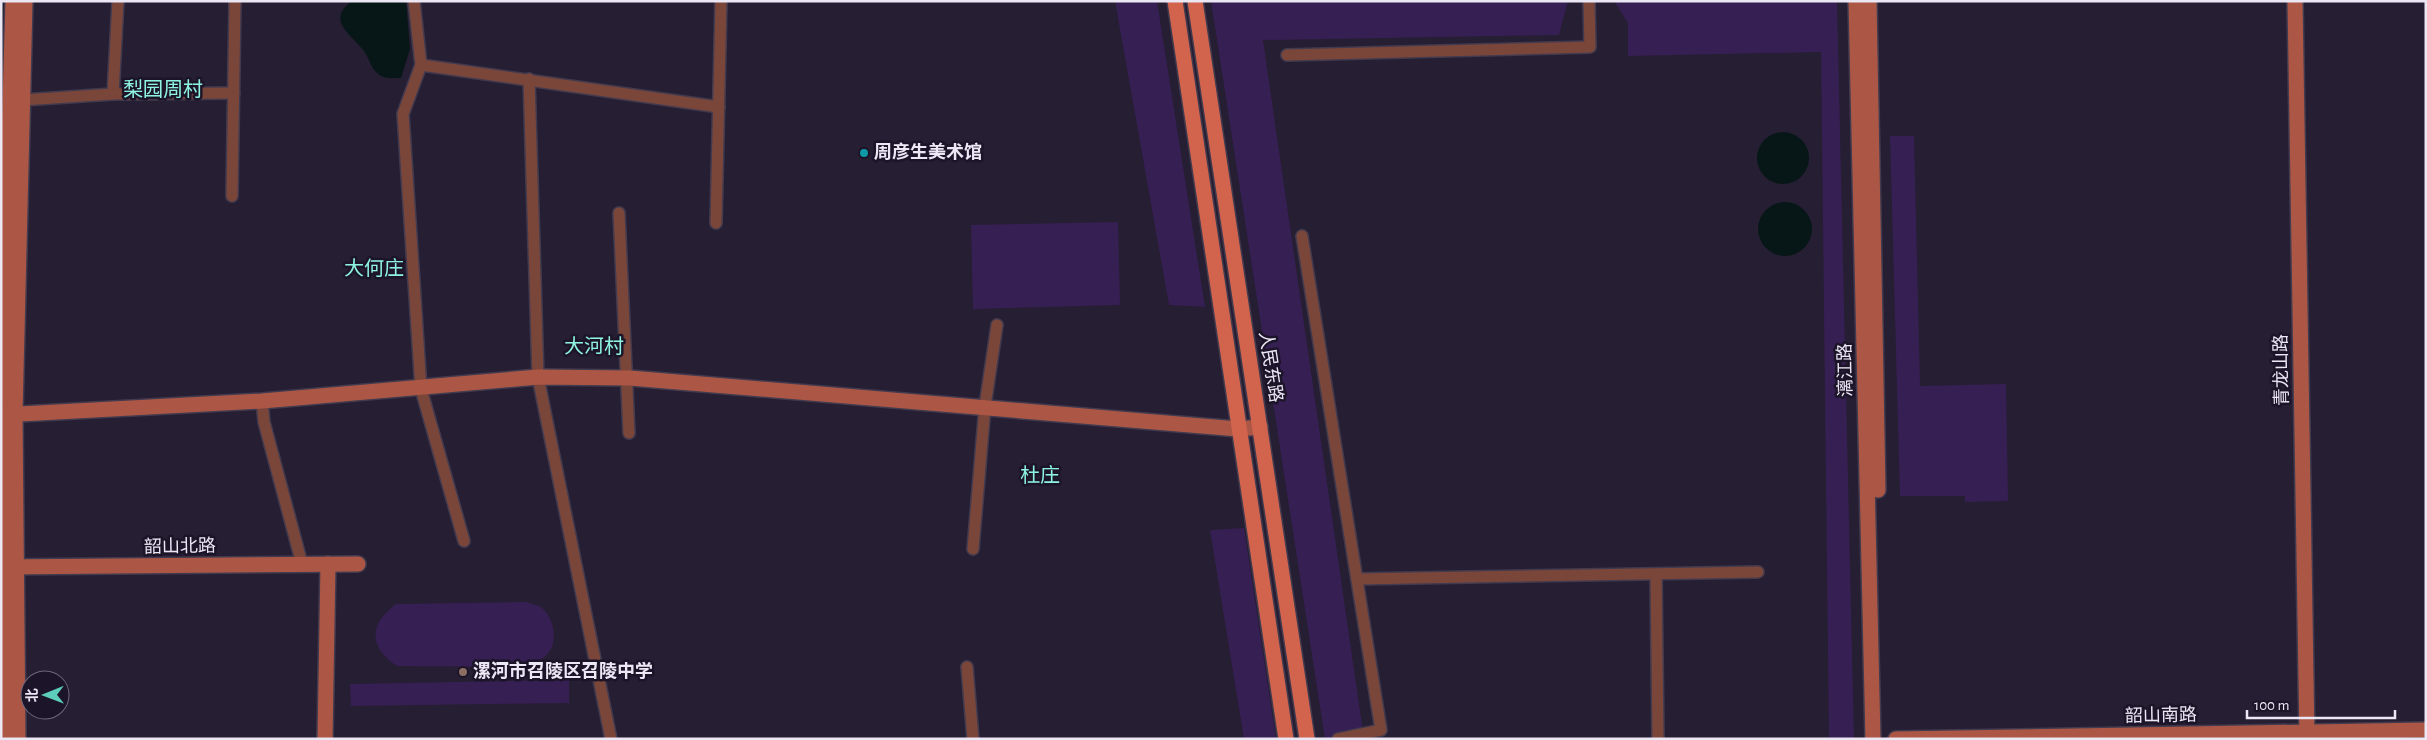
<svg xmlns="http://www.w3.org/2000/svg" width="2427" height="740" font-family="'Alegreya Sans','Noto Sans SC',sans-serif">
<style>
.green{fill:#361f52}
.water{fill:#071718}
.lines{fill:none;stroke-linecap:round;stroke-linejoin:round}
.street-casing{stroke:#423a4e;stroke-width:14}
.secondary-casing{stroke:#423a4e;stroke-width:18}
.primary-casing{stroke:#423a4e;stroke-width:18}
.street{stroke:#7b463a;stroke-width:11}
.secondary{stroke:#ac5745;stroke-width:15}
.primary{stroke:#d2644d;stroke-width:15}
.culture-dot{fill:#0f9aa8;stroke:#1c1428;stroke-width:2}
.education-dot{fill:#8d6e63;stroke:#1c1428;stroke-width:2}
.labels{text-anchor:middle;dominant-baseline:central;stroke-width:5;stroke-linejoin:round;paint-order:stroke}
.poi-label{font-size:18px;font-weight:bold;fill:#ece7f5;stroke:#1c1428;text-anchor:start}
.street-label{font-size:18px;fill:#ece7f5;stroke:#1c1428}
.quarter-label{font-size:20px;fill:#8ef4e1;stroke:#1c1428}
</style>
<rect width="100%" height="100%" fill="#261e33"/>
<g class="green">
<path d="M 1115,1 L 1157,1 L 1205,307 L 1169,305 Z"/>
<path d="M 1211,1 L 1568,1 L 1559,35 L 1263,40 L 1364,739 L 1325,739 Z"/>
<path d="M 1614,1 L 1837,1 L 1854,739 L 1829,739 L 1821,52 L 1628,56 L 1628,23 Z"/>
<path d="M 1890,136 L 1914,136 L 1920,386 L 2006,384 L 2008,501 L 1965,502 L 1965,496 L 1900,496 Z"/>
<path d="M 1118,222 L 1120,305 L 973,309 L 971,225 Z"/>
<path d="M 1244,528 L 1276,739 L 1244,739 L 1210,530 Z"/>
<path d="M 527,602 C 531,604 538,605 542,608 C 554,618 558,640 549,652 C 543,660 533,663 525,667 L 397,666 C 368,647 369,624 396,604 Z"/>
<path d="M 569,680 L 569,703 L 351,706 L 350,684 Z"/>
</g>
<g class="water">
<path d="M 352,1 L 406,1 L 410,49 L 401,78 C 395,78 386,79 381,76 C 370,69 371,61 364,51 C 352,35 325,20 352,1 Z"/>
<circle cx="1783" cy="158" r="26"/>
<circle cx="1785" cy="229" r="27"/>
</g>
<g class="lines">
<defs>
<g id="street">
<path d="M 414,1 L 421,65 L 403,114 L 421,389 L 464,541"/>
<path d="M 1287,55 L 1590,47 L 1589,1"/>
<path d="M 421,65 L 719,107"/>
<path d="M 529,79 L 538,377 L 611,739"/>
<path d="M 113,94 L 118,1"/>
<path d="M 23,100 L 113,94 L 234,93"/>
<path d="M 232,196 L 235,1"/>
<path d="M 619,213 L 629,433"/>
<path d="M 716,223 L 721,1"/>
<path d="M 1302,236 L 1381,730 L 1338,739"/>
<path d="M 262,401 L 264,422 L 302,564"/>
<path d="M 973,549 L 985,406 L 997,325"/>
<path d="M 1656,574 L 1658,739"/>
<path d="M 1357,579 L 1758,572"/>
<path d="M 967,667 L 973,739"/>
</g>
<g id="secondary">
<path d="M 1856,1 L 1873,739"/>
<path d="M 1869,1 L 1878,490"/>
<path d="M 2295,1 L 2307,739"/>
<path d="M 1,402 L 13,1"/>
<path d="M 1,409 L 4,739"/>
<path d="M 1,415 L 262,401 L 538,377 L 630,378 L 1238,429 L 1260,427"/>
<path d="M 1,567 L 358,564"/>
<path d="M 18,739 L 15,414 L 25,1"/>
<path d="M 325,739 L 328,564"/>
<path d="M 1896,739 L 2426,730"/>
</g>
<g id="primary">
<path d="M 1175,1 L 1286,739"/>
<path d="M 1195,1 L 1307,739"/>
</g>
</defs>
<use href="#street" class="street-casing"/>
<use href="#secondary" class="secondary-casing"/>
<use href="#primary" class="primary-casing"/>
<use href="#street" class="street"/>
<use href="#secondary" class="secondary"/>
<use href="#primary" class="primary"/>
</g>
<circle class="culture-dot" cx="864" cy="153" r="5"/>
<circle class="education-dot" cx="463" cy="672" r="5"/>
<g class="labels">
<g class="poi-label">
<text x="874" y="153">周彦生美术馆</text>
<text x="473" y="672">漯河市召陵区召陵中学</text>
</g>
<g class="street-label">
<text transform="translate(1270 367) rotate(81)">人民东路</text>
<text transform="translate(1846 370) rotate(-91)">漓江路</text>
<text transform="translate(2282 370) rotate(-91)">青龙山路</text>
<text transform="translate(180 547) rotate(-1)">韶山北路</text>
<text transform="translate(2161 716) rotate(-1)">韶山南路</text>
</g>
<g class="quarter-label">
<text x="163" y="90">梨园周村</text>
<text x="374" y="269">大何庄</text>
<text x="594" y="347">大河村</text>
<text x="1040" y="476">杜庄</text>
</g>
</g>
<rect width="2427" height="740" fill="none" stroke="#ece7f5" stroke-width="5"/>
<g transform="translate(45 695) rotate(269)"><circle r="24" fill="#1c1428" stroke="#6f687a"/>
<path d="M0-4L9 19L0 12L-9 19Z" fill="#5ccebb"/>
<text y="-8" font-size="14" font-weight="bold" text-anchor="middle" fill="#ece7f5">北</text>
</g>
<path d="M2247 710v8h148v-8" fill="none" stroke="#ece7f5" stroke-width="2.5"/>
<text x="2254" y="710" font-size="15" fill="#ece7f5" stroke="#1c1428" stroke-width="4" paint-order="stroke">100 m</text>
</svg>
